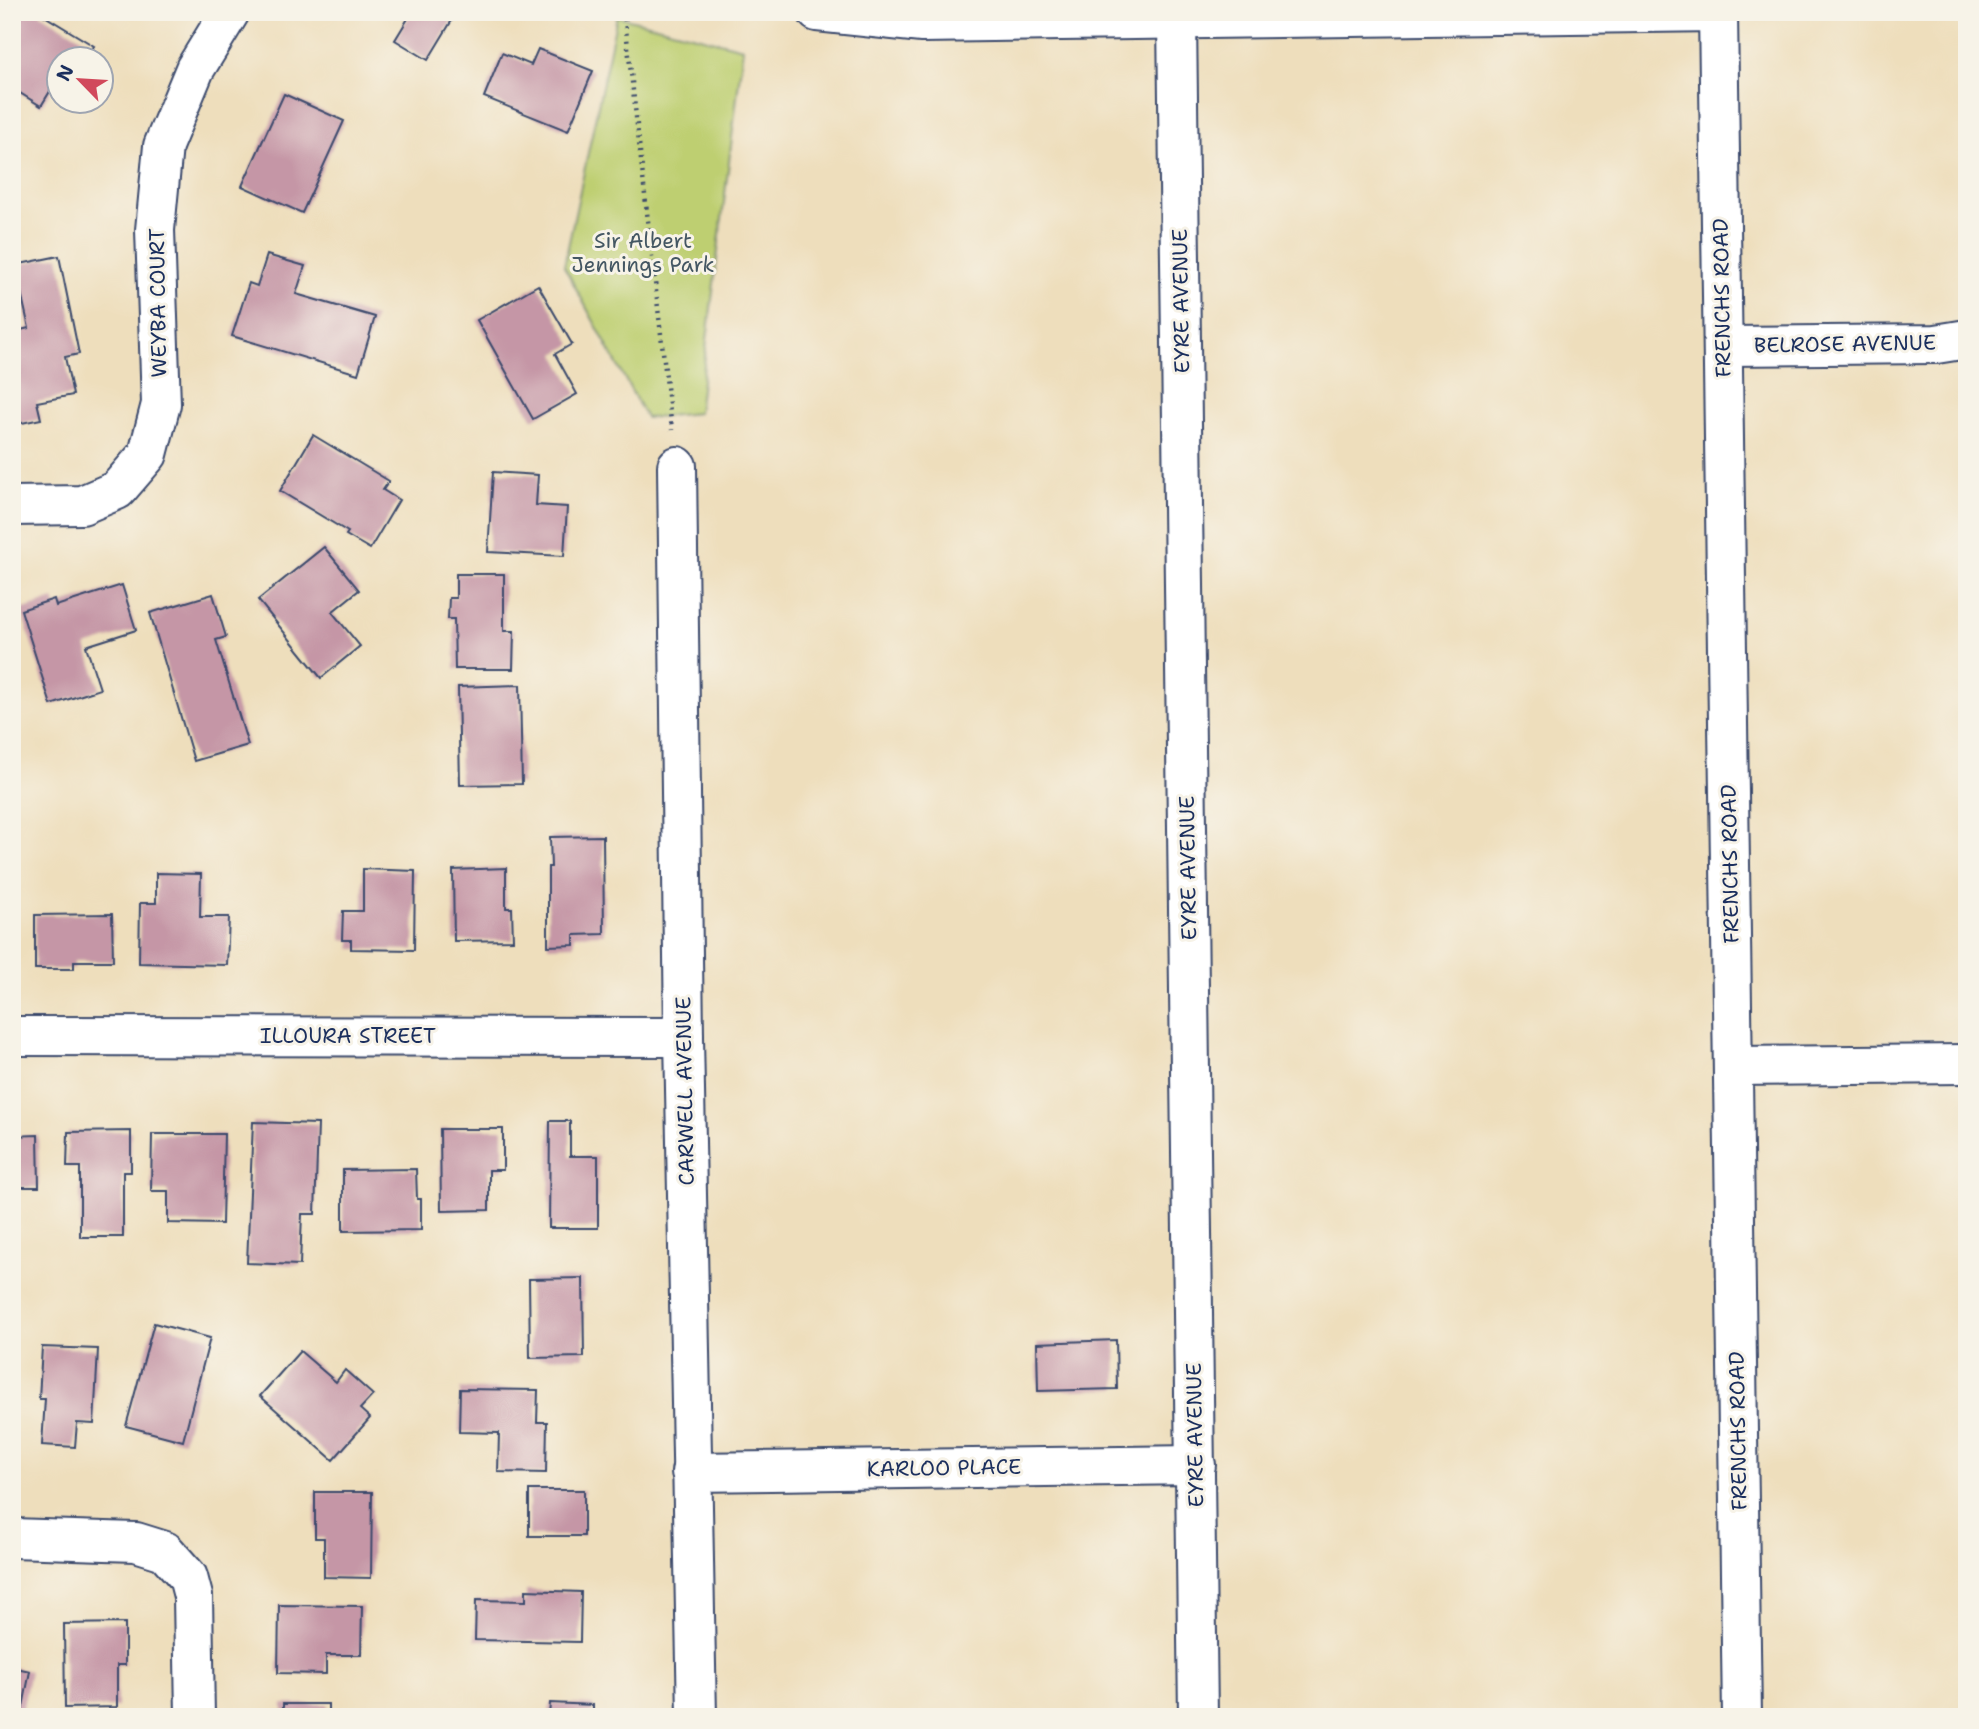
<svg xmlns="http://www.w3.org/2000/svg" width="1979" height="1729" font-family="'Shantell Sans',sans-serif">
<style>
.green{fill:#becf71;stroke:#6c7f68;stroke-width:2}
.building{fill:#c596a6}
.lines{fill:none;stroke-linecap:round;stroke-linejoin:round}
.minor-casing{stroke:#3b496c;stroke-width:42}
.path{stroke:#3b496c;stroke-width:4.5;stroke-dasharray:2 5;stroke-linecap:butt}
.minor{stroke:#fff;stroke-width:38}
.labels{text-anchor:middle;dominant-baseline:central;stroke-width:6;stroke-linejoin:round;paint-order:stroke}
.park-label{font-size:21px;fill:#445763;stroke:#f7f3e8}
.street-label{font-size:21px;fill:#1b2f5e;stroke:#f7f3e8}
</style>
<rect width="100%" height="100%" fill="#f7f3e8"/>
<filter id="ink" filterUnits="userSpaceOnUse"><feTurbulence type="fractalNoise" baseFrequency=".0143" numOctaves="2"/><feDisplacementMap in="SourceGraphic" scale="14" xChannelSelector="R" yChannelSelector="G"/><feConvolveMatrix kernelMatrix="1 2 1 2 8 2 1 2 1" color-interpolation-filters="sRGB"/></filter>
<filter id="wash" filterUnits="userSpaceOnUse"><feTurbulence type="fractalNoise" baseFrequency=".00686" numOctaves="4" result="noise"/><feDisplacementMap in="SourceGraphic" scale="28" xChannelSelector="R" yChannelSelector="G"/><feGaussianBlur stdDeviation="1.57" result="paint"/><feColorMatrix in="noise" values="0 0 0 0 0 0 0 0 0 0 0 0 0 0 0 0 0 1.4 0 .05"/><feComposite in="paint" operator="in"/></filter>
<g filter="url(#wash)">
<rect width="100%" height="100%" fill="#eedebc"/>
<path class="green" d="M 617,16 L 743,48 L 698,413 L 646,418 L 564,266 Z"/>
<g id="blocks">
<g class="building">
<path d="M 12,12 L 38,12 L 94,46 L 85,60 L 60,60 L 60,75 L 41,106 L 12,88 Z"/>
<path d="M 412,12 L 457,12 L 428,60 L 395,40 Z"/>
<path d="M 538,49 L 593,71 L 568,131 L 484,97 L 502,53 L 531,65 Z"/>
<path d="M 284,94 L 344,121 L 302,213 L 242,186 Z"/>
<path d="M 267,255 L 305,266 L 296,294 L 375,317 L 358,374 L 232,336 L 249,283 L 257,286 Z"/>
<path d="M 59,256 L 79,354 L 65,357 L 73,395 L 37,402 L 41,419 L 12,425 L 12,332 L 29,328 L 15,265 Z"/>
<path d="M 538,285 L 572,344 L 555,354 L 577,394 L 533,419 L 477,320 Z"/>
<path d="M 313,435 L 389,481 L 383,490 L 399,500 L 370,549 L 346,535 L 348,532 L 280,491 Z"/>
<path d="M 493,472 L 538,475 L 536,505 L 567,507 L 564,556 L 488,552 Z"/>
<path d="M 324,547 L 359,590 L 332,612 L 360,646 L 321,678 L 258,600 Z"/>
<path d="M 456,574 L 504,574 L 504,631 L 514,631 L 513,669 L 455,669 L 454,619 L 448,619 L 449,598 L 456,598 Z"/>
<path d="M 122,585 L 136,630 L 86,646 L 100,689 L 51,705 L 21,610 L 54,599 L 56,606 Z"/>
<path d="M 213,594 L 226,637 L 216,640 L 248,745 L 194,761 L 150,613 Z"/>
<path d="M 520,685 L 522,784 L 460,785 L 458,687 Z"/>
<path d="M 603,836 L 604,934 L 574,935 L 574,945 L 548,946 L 548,867 L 551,867 L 550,837 Z"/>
<path d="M 506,868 L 506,908 L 512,908 L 513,940 L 454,941 L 453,870 Z"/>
<path d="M 363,869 L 415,871 L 414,950 L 351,949 L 351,940 L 342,940 L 343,911 L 363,911 Z"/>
<path d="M 156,873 L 201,874 L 200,917 L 229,917 L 227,965 L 139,963 L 140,903 L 156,903 Z"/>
<path d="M 112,914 L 113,961 L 74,961 L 74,969 L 35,969 L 35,915 Z"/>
<path d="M 550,1121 L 570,1121 L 570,1156 L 598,1156 L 598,1228 L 549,1228 Z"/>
<path d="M 253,1122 L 318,1124 L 315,1214 L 302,1214 L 300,1265 L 247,1263 Z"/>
<path d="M 440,1129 L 503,1129 L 503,1170 L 489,1170 L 489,1210 L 441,1211 Z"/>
<path d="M 131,1131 L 131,1172 L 123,1172 L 123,1237 L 80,1237 L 80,1167 L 67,1167 L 68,1132 Z"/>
<path d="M 152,1134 L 224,1134 L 222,1224 L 168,1223 L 168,1191 L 151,1191 Z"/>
<path d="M 38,1135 L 39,1187 L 12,1187 L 12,1136 Z"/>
<path d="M 416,1169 L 417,1199 L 421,1199 L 421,1230 L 343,1231 L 343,1170 Z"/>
<path d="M 583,1278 L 584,1357 L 530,1358 L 529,1279 Z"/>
<path d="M 154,1323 L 210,1338 L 183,1441 L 126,1426 Z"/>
<path d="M 1116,1340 L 1117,1389 L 1038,1391 L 1037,1343 Z"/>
<path d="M 42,1347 L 98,1349 L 94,1424 L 77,1423 L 75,1447 L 42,1445 L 45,1399 L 39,1399 Z"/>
<path d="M 300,1351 L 336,1382 L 345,1370 L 373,1395 L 360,1409 L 370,1418 L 333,1460 L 260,1396 Z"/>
<path d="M 460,1389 L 538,1390 L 537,1422 L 547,1422 L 546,1473 L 498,1472 L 499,1433 L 459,1432 Z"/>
<rect x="529" y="1490" width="55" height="46"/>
<path d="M 315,1492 L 372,1492 L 371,1578 L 324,1577 L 324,1538 L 315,1538 Z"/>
<path d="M 526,1590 L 581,1592 L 580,1642 L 475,1640 L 476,1600 L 526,1601 Z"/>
<path d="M 279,1605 L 362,1606 L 361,1655 L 326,1655 L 326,1674 L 278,1673 Z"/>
<path d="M 125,1623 L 125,1665 L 117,1665 L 117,1707 L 65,1708 L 64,1624 Z"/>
<path d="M 12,1667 L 30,1671 L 21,1717 L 12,1717 Z"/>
<path d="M 550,1703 L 593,1705 L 593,1717 L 549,1717 Z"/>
<rect x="283" y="1704" width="45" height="13"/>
</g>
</g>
</g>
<g filter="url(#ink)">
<use href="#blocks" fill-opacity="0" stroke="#3b496c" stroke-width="2"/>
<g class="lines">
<defs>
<g id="minor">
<path d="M 817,12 L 922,23 L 1718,12"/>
<path d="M 1718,12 L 1742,1717"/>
<path d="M 1177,19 L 1198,1717"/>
<path d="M 1723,346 L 1936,344 L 1967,339"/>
<path d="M 677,466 L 684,1037 L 697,1717"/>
<path d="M 12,506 L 82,505 L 117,490 L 148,454 L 161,404 L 155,230 L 163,146 L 195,69 L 230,12"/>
<path d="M 12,1036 L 684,1037"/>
<path d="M 1733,1066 L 1967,1064"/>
<path d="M 691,1472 L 1196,1465"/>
<path d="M 12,1538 L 136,1542 L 165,1551 L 188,1577 L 193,1596 L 195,1717"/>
</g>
</defs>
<use href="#minor" class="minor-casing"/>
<path class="path" d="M 624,12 L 672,430"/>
<use href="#minor" class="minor"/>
</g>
</g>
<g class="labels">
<g class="park-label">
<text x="643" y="241">Sir Albert<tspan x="643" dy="24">Jennings Park</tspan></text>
</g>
<g class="street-label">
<text transform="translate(1722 298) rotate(-91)">FRENCHS ROAD</text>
<text transform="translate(1181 301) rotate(-91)">EYRE AVENUE</text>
<text transform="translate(158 303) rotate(-91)">WEYBA COURT</text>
<text transform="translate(1845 344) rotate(-1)">BELROSE AVENUE</text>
<text transform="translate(1730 864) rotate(-91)">FRENCHS ROAD</text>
<text transform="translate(1188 868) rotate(-91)">EYRE AVENUE</text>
<text x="348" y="1036">ILLOURA STREET</text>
<text transform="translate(685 1091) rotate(-91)">CARWELL AVENUE</text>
<text transform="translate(1738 1431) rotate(-91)">FRENCHS ROAD</text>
<text transform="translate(1195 1435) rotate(-91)">EYRE AVENUE</text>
<text transform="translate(944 1468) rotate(-1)">KARLOO PLACE</text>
</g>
</g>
<rect width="1979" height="1729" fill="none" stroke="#f7f3e8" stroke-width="42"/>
<g transform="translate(80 80) rotate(295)"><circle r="33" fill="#f7f3e8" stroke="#9fa5b1" stroke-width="2"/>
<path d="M0-5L12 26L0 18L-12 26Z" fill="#d1495b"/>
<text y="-10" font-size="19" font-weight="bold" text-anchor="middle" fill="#1b2f5e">N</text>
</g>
</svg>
